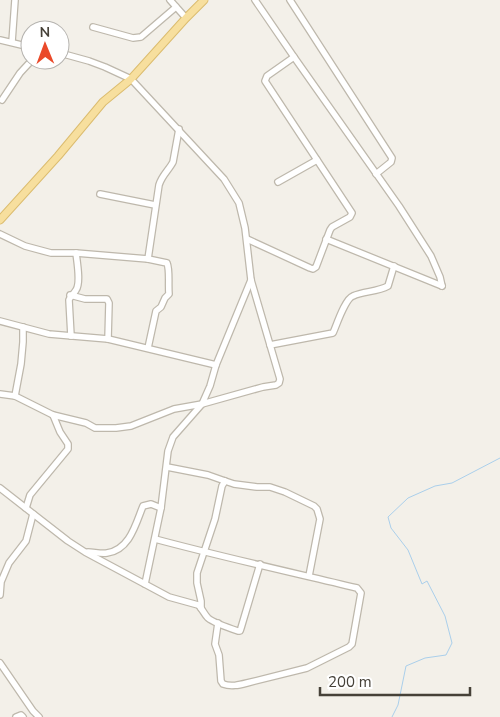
<svg xmlns="http://www.w3.org/2000/svg" width="500" height="717" font-family="'Nunito Sans',sans-serif">
<style>
.lines{fill:none;stroke-linecap:round;stroke-linejoin:round}
.stream{stroke:#aacfeb;stroke-width:1}
.minor-casing{stroke:#beb8ac;stroke-width:8}
.major-casing{stroke:#dbbc6f;stroke-width:9}
.minor{stroke:#fff;stroke-width:5.5}
.major{stroke:#f7df9e;stroke-width:7}
</style>
<rect width="100%" height="100%" fill="#f3f0e9"/>
<g class="lines">
<path class="stream" d="M 392,717 L 398,705 L 406,666 L 425,658 L 446,655 L 452,643 L 445,616 L 427,581 L 422,584 L 408,550 L 391,528 L 388,517 L 408,498 L 435,486 L 452,483 L 500,458"/>
<defs>
<g id="minor">
<path d="M 170,0 L 186,18"/>
<path d="M 255,0 L 294,57 L 399,206 L 431,256 L 440,277 L 442,286"/>
<path d="M 290,0 L 392,158 L 391,162 L 376,174"/>
<path d="M 93,27 L 133,38 L 141,37 L 176,7"/>
<path d="M 0,40 L 30,47"/>
<path d="M 12,42 L 15,0"/>
<path d="M 2,100 L 20,73 L 32,60"/>
<path d="M 278,182 L 317,160"/>
<path d="M 100,194 L 155,205"/>
<path d="M 0,234 L 25,246 L 51,253 L 76,253 L 148,259 L 167,263 C 170,270 168,285 169,294 L 165,298 L 161,307 L 156,311 L 148,348"/>
<path d="M 247,239 L 310,268 L 313,269 L 316,267 L 330,230 L 332,227 L 350,217 L 352,213 L 265,81 L 267,76 L 294,57"/>
<path d="M 326,239 L 442,286"/>
<path d="M 148,259 L 159,185 C 162,175 169,170 173,162 L 179,129"/>
<path d="M 70,295 L 85,299 L 107,299 L 109,303 L 108,339"/>
<path d="M 0,321 L 49,334 L 108,339 L 216,365"/>
<path d="M 71,336 L 69,300 C 71,295 73,295 76,290 C 81,283 77,262 76,253"/>
<path d="M 270,345 L 333,333 C 337,324 345,299 353,296 C 364,291 377,292 388,286 L 394,266"/>
<path d="M 0,394 L 15,396 L 53,415 L 86,423 L 95,428 L 116,428 L 131,426 L 174,409 L 202,404 L 263,387 L 276,385 L 279,383 L 280,379 L 251,280 L 245,228 L 239,203 L 224,179 L 131,79 L 105,67 L 89,61 L 60,53"/>
<path d="M 15,396 L 21,364 L 23,342 L 23,327"/>
<path d="M 167,467 L 208,475 L 225,481 L 234,484 L 257,487 L 270,487 L 285,492 L 314,506 L 317,509 L 320,519 L 309,576"/>
<path d="M 0,488 L 68,541 L 85,552 L 169,597 L 198,605 C 202,608 204,614 208,618 C 214,623 229,628 238,631 L 240,631 L 241,628 L 260,564"/>
<path d="M 26,508 L 30,495 L 68,449 L 68,444 L 60,432 L 53,415"/>
<path d="M 155,539 C 222,557 290,572 357,588 L 361,593 L 352,644 L 349,647 L 307,668 L 247,683 C 239,685 231,687 223,684 L 221,681 L 219,655 L 215,644 L 218,623"/>
<path d="M 88,552 C 94,552 101,554 107,553 C 130,550 136,523 143,506 L 151,504 L 161,508"/>
<path d="M 145,584 L 161,508 L 168,451 L 173,437 L 202,404 L 210,386 L 216,365 L 251,280"/>
<path d="M 0,595 L 1,582 L 9,563 L 26,541 L 33,514"/>
<path d="M 201,608 L 201,601 L 197,583 L 197,573 L 215,519 L 222,486 L 225,481"/>
<path d="M 0,663 L 33,711 L 39,717"/>
<path d="M 16,717 L 21,715 L 23,717"/>
</g>
<path id="major" d="M 0,220 L 58,156 L 103,102 L 131,79 L 186,18 L 204,0"/>
</defs>
<use href="#minor" class="minor-casing"/>
<use href="#major" class="major-casing"/>
<use href="#minor" class="minor"/>
<use href="#major" class="major"/>
</g>
<g transform="translate(45 45) rotate(359)"><circle r="24" fill="#ffffff" stroke="#b5b3af"/>
<path d="M0-4L9 19L0 12L-9 19Z" fill="#ea4929"/>
<text y="-8" font-size="14" font-weight="bold" text-anchor="middle" fill="#464138">N</text>
</g>
<path d="M320 687v8h150v-8" fill="none" stroke="#464138" stroke-width="2.5"/>
<text x="328" y="687" font-size="15" fill="#464138" stroke="#ffffff" stroke-width="4" paint-order="stroke">200 m</text>
</svg>
